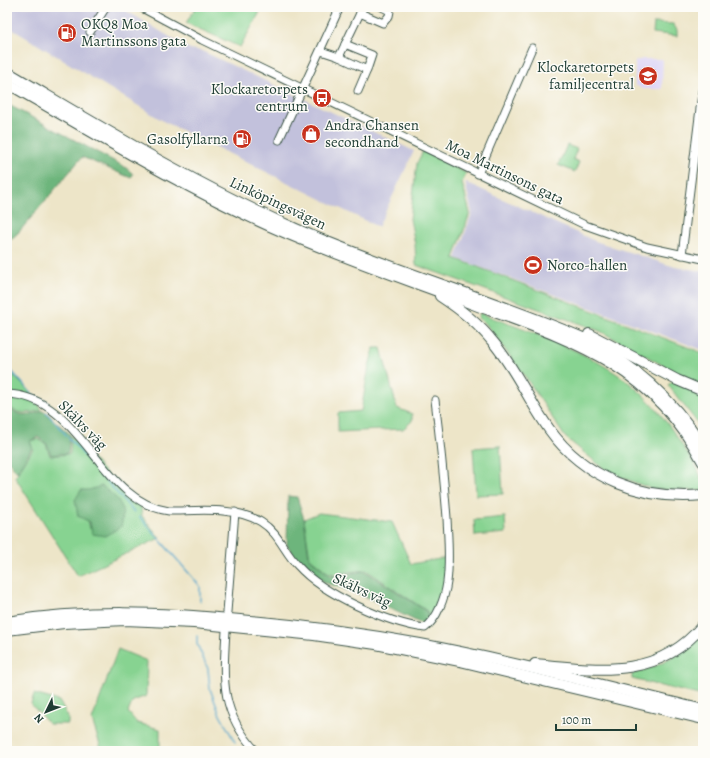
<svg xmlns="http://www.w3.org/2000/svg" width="710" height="758" font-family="Alegreya,serif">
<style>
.built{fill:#ddd5f6}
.industrial{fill:#c2c1dc}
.green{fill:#87d391;stroke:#538862;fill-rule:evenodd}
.forest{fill:#6db57b;stroke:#467958}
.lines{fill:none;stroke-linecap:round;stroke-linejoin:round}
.stream{stroke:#4ca4ca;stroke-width:1.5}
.minor-casing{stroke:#3e564a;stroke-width:9}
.highway-casing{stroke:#3e564a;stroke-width:12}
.minor{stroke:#fff;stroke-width:7}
.highway{stroke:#fff;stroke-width:10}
.labels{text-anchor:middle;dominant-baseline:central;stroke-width:3;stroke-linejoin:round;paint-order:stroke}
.poi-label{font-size:15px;fill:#1f3d34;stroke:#fdfcf7;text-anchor:start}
.street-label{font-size:15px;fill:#1f3d34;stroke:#fdfcf7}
</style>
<rect width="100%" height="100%" fill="#fdfcf7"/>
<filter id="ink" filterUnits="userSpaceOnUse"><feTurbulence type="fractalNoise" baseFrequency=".025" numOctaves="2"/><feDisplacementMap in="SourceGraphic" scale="8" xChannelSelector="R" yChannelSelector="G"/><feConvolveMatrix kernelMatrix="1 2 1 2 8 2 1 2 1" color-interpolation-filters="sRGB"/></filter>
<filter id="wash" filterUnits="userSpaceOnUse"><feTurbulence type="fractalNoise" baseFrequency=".012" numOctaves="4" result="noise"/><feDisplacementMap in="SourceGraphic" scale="16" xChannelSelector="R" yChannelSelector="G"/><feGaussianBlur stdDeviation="0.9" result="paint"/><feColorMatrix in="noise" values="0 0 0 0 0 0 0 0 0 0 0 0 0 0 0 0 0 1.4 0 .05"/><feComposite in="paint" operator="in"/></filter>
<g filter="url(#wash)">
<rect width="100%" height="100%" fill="#ede5c8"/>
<path class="built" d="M 643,59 L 662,59 L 663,61 L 662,89 L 643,89 L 635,85 L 635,61 Z"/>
<g class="industrial">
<path d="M 7,7 L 120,7 L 190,49 L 202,51 L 414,151 L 378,227 L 165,122 L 7,26 Z"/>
<path d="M 465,182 L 595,241 L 675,267 L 703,271 L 703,350 L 456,258 L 472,213 Z"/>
</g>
<g class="green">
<path d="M 196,7 L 260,7 L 259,14 L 240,47 L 186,23 Z"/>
<path d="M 654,23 L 673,24 L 677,30 L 677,36 L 653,33 Z"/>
<path d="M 567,145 L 577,149 L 573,159 L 579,162 L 575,172 L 558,165 Z"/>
<path d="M 423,151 L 466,173 L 462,183 L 470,213 L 454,258 L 703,353 L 703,385 L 690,380 L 600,331 L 416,265 L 415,244 L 410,219 L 417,163 Z"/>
<path d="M 480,313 C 534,334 601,354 643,395 C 658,410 671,427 682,445 C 692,460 703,473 703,491 L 652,489 L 608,472 L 565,437 L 527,379 L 486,324 L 478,318 Z"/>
<path d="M 374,348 L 381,348 L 397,408 L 412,414 L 412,421 L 403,429 L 338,432 L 338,413 L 361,411 L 369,366 Z"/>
<path d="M 7,369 L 32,394 L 42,410 C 1,421 7,399 7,369 Z"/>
<path d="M 673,381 L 703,396 L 703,430 L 668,385 Z"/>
<path d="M 71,435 L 121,490 L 141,506 L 142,516 L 160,538 L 78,576 L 15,477 L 33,449 L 30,441 L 38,439 L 46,444 L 50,456 L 70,454 ZM 81,490 L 89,491 L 90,529 Z"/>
<path d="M 500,446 L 503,494 L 476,495 L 473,448 Z"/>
<path d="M 319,513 L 392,522 L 411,564 L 445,558 L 445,583 L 430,620 L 427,611 L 366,570 L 330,574 L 310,558 L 304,519 Z"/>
<path d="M 505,517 L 506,533 L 475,536 L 474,520 Z"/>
<path d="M 703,633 L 703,696 L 632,679 L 632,674 C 662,665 681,656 703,633 Z"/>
<path d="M 118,649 L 147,661 L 146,696 L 133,701 L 128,712 L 137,723 L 160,729 L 160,751 L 102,751 L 92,720 Z"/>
<path d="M 34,694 L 59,701 L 68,717 L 68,724 L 49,724 L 31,704 Z"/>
</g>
<g class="forest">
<path d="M 7,104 L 125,167 L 133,174 L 131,178 L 82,157 L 19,232 L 9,241 L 7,240 Z"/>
<path d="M 7,406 C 18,418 29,415 43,411 L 70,434 L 68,453 L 51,455 L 47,444 L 38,437 L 30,441 L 32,448 L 17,472 L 7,459 Z"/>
<path d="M 102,486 C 119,499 126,505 121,527 L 105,536 L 92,534 L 90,522 L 78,516 L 75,500 L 81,490 L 89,490 Z"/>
<path d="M 288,496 L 297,497 L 304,519 L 309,558 L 331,576 L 365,571 L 426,611 L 430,621 L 422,624 L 364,596 L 326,583 L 304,569 L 287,545 Z"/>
</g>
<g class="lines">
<g class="stream">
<path d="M 7,366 L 33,395 L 48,403"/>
<path d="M 46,412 L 134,512"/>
<path d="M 140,517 L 200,586 L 200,601"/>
<path d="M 197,636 L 197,644 L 208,669 L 210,689 L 220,715 L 235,742"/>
</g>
</g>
</g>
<g filter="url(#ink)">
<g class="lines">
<defs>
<g id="minor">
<path d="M 140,7 L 202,40 L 585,225 L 647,247 L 703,259"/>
<path d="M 360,13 L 383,23 L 389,16 L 390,11 L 382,7"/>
<path d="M 90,32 L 106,7"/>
<path d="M 321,51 L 339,57 L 363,7"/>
<path d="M 339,57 L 367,70 L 372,55 L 345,44"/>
<path d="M 358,91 L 367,70"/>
<path d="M 279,140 L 340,7"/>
<path d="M 478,174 L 532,48"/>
<path d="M 682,255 L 703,84"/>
<path d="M 7,394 C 82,396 99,502 169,511 C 198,511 235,506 261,522 C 279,533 284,552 298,566 C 323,594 387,623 425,628 C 437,619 445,598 447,582 C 450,561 448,540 447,518 C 444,479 440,440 435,400"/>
<path d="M 227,612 L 235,512"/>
<path d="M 226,631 C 223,680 220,712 256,751"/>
</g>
<g id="highway">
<path d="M 7,72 C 101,127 195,185 296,229 C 390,270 489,298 583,338 C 635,366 670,396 703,446"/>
<path d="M 7,83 C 93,132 179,185 270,226 C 335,255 403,278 470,303 C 568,339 650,362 703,462"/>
<path d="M 440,296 C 460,309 478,323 493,342 C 515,368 529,401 549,429 C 584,478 643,501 703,495"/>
<path d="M 589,334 L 677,380 L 703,391"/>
<path d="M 7,622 C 85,609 162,612 240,620 C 300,625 360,633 420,644 C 515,662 609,687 703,710"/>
<path d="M 7,630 L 64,623 L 125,620 L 194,623 L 314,635 L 376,644 L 460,661 L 703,719"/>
<path d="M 535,664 C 598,670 658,680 703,625"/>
</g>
</defs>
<use href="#minor" class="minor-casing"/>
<use href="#highway" class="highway-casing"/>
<use href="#minor" class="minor"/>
<use href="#highway" class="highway"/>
</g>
</g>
<defs>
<symbol id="fuel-disc" viewBox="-11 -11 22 22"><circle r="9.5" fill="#c8321e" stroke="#fdfcf7"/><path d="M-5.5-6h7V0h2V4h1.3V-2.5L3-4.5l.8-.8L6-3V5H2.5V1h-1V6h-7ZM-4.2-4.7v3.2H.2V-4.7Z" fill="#fff"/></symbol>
<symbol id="school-disc" viewBox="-11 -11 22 22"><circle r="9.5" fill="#c8321e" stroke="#fdfcf7"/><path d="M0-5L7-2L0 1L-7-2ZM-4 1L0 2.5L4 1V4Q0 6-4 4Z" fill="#fff"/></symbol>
<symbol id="bus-disc" viewBox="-11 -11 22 22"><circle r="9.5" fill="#c8321e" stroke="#fdfcf7"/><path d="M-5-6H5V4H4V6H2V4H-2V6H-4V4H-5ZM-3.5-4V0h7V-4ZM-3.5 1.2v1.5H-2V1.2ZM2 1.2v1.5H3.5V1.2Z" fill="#fff"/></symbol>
<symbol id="shop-disc" viewBox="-11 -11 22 22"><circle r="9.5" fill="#c8321e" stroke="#fdfcf7"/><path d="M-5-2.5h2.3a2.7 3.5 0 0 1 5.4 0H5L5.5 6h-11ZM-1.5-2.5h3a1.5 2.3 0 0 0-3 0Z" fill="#fff"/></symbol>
<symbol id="stadium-disc" viewBox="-11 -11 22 22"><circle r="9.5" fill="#c8321e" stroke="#fdfcf7"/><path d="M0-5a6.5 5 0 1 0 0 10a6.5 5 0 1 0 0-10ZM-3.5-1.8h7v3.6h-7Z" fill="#fff"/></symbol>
</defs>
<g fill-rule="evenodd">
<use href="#fuel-disc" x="56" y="22" width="22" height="22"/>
<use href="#school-disc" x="637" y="65" width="22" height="22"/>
<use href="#bus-disc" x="311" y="87" width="22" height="22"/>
<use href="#shop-disc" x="300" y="123" width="22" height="22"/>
<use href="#fuel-disc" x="231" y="128" width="22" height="22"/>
<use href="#stadium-disc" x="522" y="254" width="22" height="22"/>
</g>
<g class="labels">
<g class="poi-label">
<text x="81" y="24">OKQ8 Moa<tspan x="81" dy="17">Martinssons gata</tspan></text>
<text x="634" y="67" text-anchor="end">Klockaretorpets<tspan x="634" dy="17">familjecentral</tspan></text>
<text x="308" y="89" text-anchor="end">Klockaretorpets<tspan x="308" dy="17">centrum</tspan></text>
<text x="325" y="125">Andra Chansen<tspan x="325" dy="17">secondhand</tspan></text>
<text x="228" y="139" text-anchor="end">Gasolfyllarna</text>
<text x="547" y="265">Norco-hallen</text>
</g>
<g class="street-label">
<text transform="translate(505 172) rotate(26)">Moa Martinsons gata</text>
<text transform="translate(278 203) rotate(25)">Linköpingsvägen</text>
<text transform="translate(83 425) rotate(46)">Skälvs väg</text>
<text transform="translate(362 590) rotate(25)">Skälvs väg</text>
</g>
</g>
<rect width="710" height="758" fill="none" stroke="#fdfcf7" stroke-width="24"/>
<g transform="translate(46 712) rotate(227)" stroke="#fdfcf7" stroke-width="3" paint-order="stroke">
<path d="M0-3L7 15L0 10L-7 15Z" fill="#1f3d34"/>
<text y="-6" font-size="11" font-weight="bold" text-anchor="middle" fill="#1f3d34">N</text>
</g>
<path d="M556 724v6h80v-6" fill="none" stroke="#1f3d34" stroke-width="2"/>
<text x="562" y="724" font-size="12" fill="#1f3d34" stroke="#fdfcf7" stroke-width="3" paint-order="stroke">100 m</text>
</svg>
